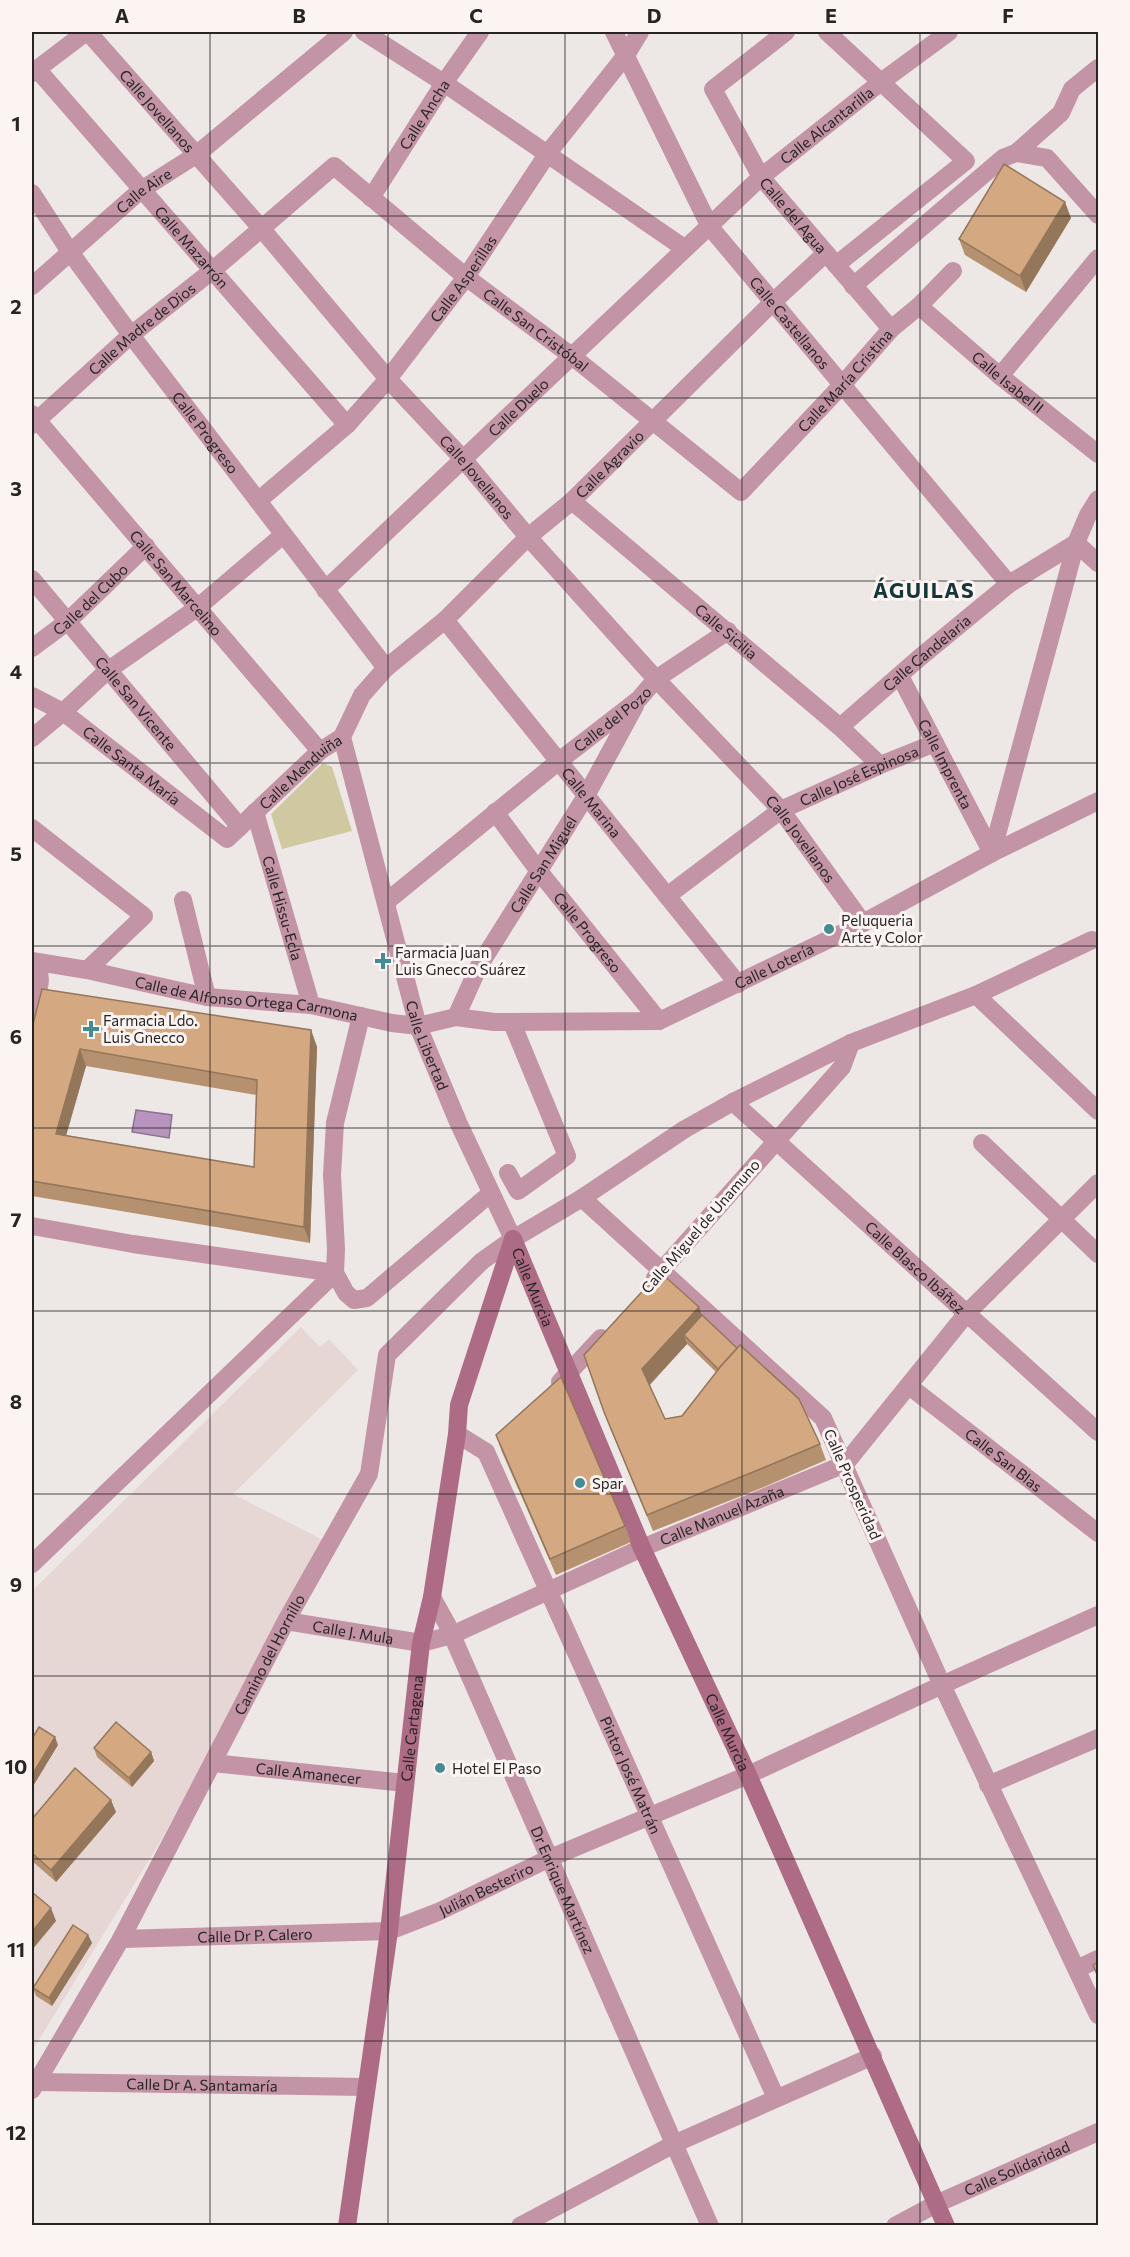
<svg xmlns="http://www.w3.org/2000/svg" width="1130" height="2257" font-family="Commissioner,sans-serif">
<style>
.built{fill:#e6d7d4}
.green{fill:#cfc8a0}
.water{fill:#b894bf;stroke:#8c7290;stroke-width:1.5}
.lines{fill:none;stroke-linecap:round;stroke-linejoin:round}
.street{stroke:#c394a5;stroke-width:18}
.secondary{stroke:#ad6b85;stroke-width:18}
.wall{fill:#b69170;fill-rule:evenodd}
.shaded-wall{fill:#94765b}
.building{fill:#d4a982;stroke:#94765b;stroke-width:1.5;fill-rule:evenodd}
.grid{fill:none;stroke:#272424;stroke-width:1.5;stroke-opacity:0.55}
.poi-dot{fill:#458c92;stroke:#fbf4f3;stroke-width:2}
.labels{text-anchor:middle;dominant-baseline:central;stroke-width:6;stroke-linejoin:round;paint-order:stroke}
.street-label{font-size:15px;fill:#272424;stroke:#fbf4f3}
.poi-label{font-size:15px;fill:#272424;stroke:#fbf4f3;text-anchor:start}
.district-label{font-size:21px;font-weight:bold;letter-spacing:1.5px;fill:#15373a;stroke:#fbf4f3}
.neatline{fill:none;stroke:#272424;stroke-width:2}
.grid-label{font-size:20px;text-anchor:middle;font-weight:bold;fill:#272424}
</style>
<rect width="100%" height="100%" fill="#ede7e5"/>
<path class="built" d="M 301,1327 L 320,1347 L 329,1339 L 358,1370 L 233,1494 L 325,1541 L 160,1842 L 32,2051 L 32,1591 Z"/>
<path class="green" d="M 323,763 L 332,767 L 352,831 L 282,849 L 271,814 Z"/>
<path class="water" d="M 136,1110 L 172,1115 L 169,1138 L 132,1132 Z"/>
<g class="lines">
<g class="street">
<path id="s1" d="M 88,32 L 261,228 L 388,379 L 464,460 L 528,537 L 656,679 L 781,810 L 863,923"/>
<path d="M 364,32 L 444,83 L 684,248"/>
<path id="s2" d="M 614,32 L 710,227 L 1009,584"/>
<path id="s3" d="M 786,32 L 713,89 L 761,177 L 891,329"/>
<path d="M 827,32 L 966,161 L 836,265"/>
<path id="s4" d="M 37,69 L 347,425"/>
<path d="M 32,73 L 86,32"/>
<path d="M 1016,153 L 1061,113 L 1072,89 L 1098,68"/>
<path id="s5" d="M 32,193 L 70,252 L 131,335 L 386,668"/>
<path id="s6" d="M 371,198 L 444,83 L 480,32"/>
<path id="s7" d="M 32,286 L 141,190 L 196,155 L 344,32"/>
<path d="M 853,286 L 1003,158 L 1016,153 L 1047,158 L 1098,215"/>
<path id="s8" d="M 919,306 L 1000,376 L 1098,454"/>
<path d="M 1000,376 L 1098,258"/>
<path id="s9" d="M 32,414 L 320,751"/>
<path id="s10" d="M 32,425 L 131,335 L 213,270 L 334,166 L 466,277 L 573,357 L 741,492 L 843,384 L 891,329 L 919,306 L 953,271"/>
<path id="s11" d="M 258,501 L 347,425 L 388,379 L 466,277 L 548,153 L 626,55 L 640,32"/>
<path id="s12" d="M 572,501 L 840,727 L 880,765"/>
<path d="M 1076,543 L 1098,563"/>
<path id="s13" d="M 32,579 L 240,827"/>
<path id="s14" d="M 325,590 L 761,177 L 881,82 L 949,32"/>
<path id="s15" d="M 445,620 L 738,984"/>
<path id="s16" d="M 32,648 L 67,622 L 146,546"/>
<path id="s17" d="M 900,676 L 992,853"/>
<path id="s18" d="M 32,696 L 63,712 L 227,839 L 320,751 L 342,737 L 362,695 L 386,668 L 445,620 L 528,537 L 572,501 L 774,301 L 825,254"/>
<path id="s19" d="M 840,727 L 918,659 L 1009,584 L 1076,543"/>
<path id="s20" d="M 342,737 L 418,1026 L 458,1122 L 513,1239"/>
<path d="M 32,738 L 63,712 L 107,671 L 197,608 L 283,535"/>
<path id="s21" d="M 255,812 L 311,1005"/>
<path id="s22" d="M 495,812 L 538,870 L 659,1021"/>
<path d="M 32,828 L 144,916 L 87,970"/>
<path d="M 992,853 L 1076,543 L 1088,515 L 1098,499"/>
<path id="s23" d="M 667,896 L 781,810 L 880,765 L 935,743"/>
<path d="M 183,900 L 207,997"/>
<path id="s24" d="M 386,902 L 559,761 L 639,699 L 656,679 L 728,631"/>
<path id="s25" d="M 32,961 L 87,970 L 207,997 L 311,1005 L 392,1023 L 418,1026 L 456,1017 L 494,1022 L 659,1021 L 863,923 L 992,853 L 1098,801"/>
<path d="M 32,963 C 47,977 37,992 32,1008"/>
<path d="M 976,995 L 1098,1111"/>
<path d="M 361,1016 L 335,1123 L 332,1175 L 336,1249 L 335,1273 L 346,1293 L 354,1300 L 367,1298 L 491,1193"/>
<path id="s26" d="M 456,1017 L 479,966 L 586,796 L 635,706"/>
<path id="s27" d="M 733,1102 L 1098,1432"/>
<path d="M 982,1143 L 1098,1254"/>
<path d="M 508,1173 L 518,1191 L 567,1156 L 512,1023"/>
<path d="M 32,1226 L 133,1244 L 335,1273"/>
<path d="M 655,1278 L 842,1067 L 851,1043"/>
<path d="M 560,1382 L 601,1338"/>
<path id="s28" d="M 909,1386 L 1098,1533"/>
<path d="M 457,1434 L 486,1452"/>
<path id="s29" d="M 486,1452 L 776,2098"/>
<path d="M 32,1564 L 335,1273"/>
<path id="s30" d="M 432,1597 L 448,1626 L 710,2226"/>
<path d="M 1098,1615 L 942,1685 L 1098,2015"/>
<path id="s31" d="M 286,1621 L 421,1643 L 452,1635 L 642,1548 L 845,1464 L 967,1313 L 1098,1183"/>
<path id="s32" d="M 213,1763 L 405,1783"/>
<path d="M 988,1785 L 1098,1738"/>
<path id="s33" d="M 121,1939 L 389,1931 L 438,1912 L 550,1858 L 748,1775 L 942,1685 L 823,1418 L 582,1198"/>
<path d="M 1077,1969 L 1098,1959"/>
<path id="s34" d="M 37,2082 L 366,2087"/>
<path id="s35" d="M 32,2090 L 121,1939 L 286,1621 L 369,1474 L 387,1355 L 482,1261 L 513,1239 L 582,1198 L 685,1129 L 733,1102 L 851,1043 L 976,995 L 1092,940"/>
<path d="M 520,2226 L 676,2143 L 873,2056"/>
<path id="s36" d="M 895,2226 L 936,2204 L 1098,2132"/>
</g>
<g class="secondary">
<path id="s37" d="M 513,1239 L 642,1548 L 748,1775 L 946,2226"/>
<path id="s38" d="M 347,2226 L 389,1931 L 421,1643 L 432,1597 L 457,1434 L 459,1405 L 513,1239"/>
</g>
</g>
<g class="wall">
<path d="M 1071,218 L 1026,292 L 965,255 L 959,239 Z"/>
<path d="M 32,1028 L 311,1030 L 317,1047 L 310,1243 L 32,1196 ZM 86,1066 L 256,1095 L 254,1167 L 66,1135 Z"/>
<path d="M 702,1315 L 820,1444 L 826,1460 L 764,1487 L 653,1531 L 610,1428 L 584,1355 ZM 687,1344 L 716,1372 L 682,1416 L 665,1419 L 650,1385 Z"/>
<path d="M 496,1435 L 625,1526 L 631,1542 L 556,1575 L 502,1452 Z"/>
<path d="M 94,1748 L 151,1752 L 154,1761 L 132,1787 L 97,1757 Z"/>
<path d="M 116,1812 L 56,1882 L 32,1861 L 32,1819 Z"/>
<path d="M 88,1935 L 92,1943 L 52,2006 L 36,1996 L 33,1988 Z"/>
</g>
<g class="shaded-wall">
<path d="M 1065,202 L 1071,218 L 1026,292 L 1020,276 Z"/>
<path d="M 311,1030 L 317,1047 L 310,1243 L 304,1227 Z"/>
<path d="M 80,1049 L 86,1066 L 62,1150 L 56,1134 Z"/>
<path d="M 699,1307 L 705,1324 L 684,1335 L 687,1344 L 648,1386 L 642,1369 Z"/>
<path d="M 55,1737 L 58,1745 L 32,1788 L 32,1775 Z"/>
<path d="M 151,1752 L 154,1761 L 132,1787 L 129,1778 Z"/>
<path d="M 111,1800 L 116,1812 L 56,1882 L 51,1870 Z"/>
<path d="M 51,1908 L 56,1921 L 32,1950 L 32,1932 Z"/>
<path d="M 88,1935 L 92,1943 L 52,2006 L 49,1998 Z"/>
</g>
<g class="building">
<path d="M 1004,164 L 1065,202 L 1020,276 L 959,239 Z"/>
<path d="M 42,989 L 311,1030 L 304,1227 L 32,1181 L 32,1028 ZM 80,1049 L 257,1080 L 254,1167 L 56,1134 Z"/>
<path d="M 660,1272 L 699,1307 L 642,1369 L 665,1419 L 682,1416 L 721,1366 L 740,1345 L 799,1399 L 820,1444 L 758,1470 L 647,1515 L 604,1412 L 584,1355 Z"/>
<path d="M 702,1315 L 737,1348 L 718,1369 L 684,1335 Z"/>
<path d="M 561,1377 L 625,1526 L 550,1559 L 496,1435 Z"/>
<path d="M 116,1722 L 151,1752 L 129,1778 L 94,1748 Z"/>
<path d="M 39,1727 L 55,1737 L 32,1775 L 32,1739 Z"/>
<path d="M 75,1768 L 111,1800 L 51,1870 L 32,1853 L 32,1819 Z"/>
<path d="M 32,1892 L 51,1908 L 32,1932 Z"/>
<path d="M 73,1925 L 88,1935 L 49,1998 L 33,1988 Z"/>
<path d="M 1098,1962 L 1098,1977 L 1093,1965 Z"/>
</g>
<path class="grid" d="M 210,32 L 210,2226M 388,32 L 388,2226M 565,32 L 565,2226M 742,32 L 742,2226M 920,32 L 920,2226M 32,216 L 1098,216M 32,398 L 1098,398M 32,581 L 1098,581M 32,763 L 1098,763M 32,946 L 1098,946M 32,1128 L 1098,1128M 32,1311 L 1098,1311M 32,1494 L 1098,1494M 32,1676 L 1098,1676M 32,1859 L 1098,1859M 32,2041 L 1098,2041"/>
<g class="poi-dot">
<circle cx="829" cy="929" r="6"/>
<path d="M380 952h6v6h6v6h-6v6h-6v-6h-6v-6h6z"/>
<path d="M88 1020h6v6h6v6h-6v6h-6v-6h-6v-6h6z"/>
<circle cx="580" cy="1483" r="6"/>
<circle cx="440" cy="1768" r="6"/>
</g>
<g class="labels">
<g class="street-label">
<text stroke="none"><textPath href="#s1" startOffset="105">Calle Jovellanos</textPath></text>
<text stroke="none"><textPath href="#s6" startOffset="99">Calle Ancha</textPath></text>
<text stroke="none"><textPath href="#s14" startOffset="684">Calle Alcantarilla</textPath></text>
<text stroke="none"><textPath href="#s7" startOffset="147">Calle Aire</textPath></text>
<text stroke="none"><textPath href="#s3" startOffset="243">Calle del Agua</textPath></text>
<text stroke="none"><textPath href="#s4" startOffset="236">Calle Mazarrón</textPath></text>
<text stroke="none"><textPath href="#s11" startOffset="304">Calle Asperillas</textPath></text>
<text stroke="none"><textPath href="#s2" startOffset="342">Calle Castellanos</textPath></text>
<text stroke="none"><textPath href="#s10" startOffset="146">Calle Madre de Dios</textPath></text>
<text stroke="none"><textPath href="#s10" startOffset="658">Calle San Cristóbal</textPath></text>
<text stroke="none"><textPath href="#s10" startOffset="1072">Calle María Cristina</textPath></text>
<text stroke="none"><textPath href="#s8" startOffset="117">Calle Isabel II</textPath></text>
<text stroke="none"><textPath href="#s14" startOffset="266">Calle Duelo</textPath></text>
<text stroke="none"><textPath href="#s5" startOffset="296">Calle Progreso</textPath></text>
<text stroke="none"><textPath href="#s18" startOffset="782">Calle Agravio</textPath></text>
<text stroke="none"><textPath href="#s1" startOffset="591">Calle Jovellanos</textPath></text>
<text stroke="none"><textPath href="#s9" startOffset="222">Calle San Marcelino</textPath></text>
<text stroke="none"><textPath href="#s16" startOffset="76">Calle del Cubo</textPath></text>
<text stroke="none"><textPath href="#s12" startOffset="202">Calle Sicilia</textPath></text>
<text stroke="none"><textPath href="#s19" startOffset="114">Calle Candelaria</textPath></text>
<text stroke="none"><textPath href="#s13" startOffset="162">Calle San Vicente</textPath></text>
<text stroke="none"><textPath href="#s24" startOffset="291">Calle del Pozo</textPath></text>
<text stroke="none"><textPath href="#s17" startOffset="99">Calle Imprenta</textPath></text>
<text stroke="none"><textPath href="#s18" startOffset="122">Calle Santa María</textPath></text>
<text stroke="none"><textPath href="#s18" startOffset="342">Calle Menduiña</textPath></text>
<text stroke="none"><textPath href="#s23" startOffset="228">Calle José Espinosa</textPath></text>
<text stroke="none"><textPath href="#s15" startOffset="234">Calle Marina</textPath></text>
<text stroke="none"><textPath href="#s1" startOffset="1077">Calle Jovellanos</textPath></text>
<text stroke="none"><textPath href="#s26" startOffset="176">Calle San Miguel</textPath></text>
<text stroke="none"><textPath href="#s21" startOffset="100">Calle Hissu-Ecla</textPath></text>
<text stroke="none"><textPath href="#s22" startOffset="152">Calle Progreso</textPath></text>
<text stroke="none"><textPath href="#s25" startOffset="762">Calle Lotería</textPath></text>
<text stroke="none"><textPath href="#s25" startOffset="218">Calle de Alfonso Ortega Carmona</textPath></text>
<text stroke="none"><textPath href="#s20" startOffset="320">Calle Libertad</textPath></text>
<text transform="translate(700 1226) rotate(-49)">Calle Miguel de Unamuno</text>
<text stroke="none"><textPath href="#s27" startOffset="246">Calle Blasco Ibáñez</textPath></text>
<text stroke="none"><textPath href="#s37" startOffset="52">Calle Murcia</textPath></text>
<text stroke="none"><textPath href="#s28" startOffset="120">Calle San Blas</textPath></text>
<text transform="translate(853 1484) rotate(66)">Calle Prosperidad</text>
<text stroke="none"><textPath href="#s31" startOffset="464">Calle Manuel Azaña</textPath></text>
<text stroke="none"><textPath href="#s31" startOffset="68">Calle J. Mula</textPath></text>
<text stroke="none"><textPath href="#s35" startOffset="496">Camino del Hornillo</textPath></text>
<text stroke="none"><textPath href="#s38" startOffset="502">Calle Cartagena</textPath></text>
<text stroke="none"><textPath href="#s37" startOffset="538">Calle Murcia</textPath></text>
<text stroke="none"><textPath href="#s32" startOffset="96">Calle Amanecer</textPath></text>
<text stroke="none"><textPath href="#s29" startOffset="354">Pintor José Matrán</textPath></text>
<text stroke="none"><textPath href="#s33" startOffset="374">Julián Besteriro</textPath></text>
<text stroke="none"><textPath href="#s30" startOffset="321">Dr Enrique Martínez</textPath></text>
<text stroke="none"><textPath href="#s33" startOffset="134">Calle Dr P. Calero</textPath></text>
<text stroke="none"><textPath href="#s34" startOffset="165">Calle Dr A. Santamaría</textPath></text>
<text stroke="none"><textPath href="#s36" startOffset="135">Calle Solidaridad</textPath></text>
</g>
<g class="poi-label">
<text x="841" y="920">Peluqueria<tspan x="841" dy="17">Arte y Color</tspan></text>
<text x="395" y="952">Farmacia Juan<tspan x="395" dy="17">Luis Gnecco Suárez</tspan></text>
<text x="103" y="1020">Farmacia Ldo.<tspan x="103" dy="17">Luis Gnecco</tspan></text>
<text x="592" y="1483">Spar</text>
<text x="452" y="1768">Hotel El Paso</text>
</g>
<g class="district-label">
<text x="924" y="589">ÁGUILAS</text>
</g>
</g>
<rect width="1130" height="2257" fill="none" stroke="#fbf4f3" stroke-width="66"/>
<rect x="33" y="33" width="1064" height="2191" class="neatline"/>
<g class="grid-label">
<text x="122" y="23">A</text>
<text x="299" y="23">B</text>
<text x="476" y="23">C</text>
<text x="654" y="23">D</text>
<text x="831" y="23">E</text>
<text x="1008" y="23">F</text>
<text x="16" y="131">1</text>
<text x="16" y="314">2</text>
<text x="16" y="496">3</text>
<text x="16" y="679">4</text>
<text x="16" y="861">5</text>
<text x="16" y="1044">6</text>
<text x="16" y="1227">7</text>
<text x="16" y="1409">8</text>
<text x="16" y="1592">9</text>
<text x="16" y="1774">10</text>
<text x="16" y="1957">11</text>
<text x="16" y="2140">12</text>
</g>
</svg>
